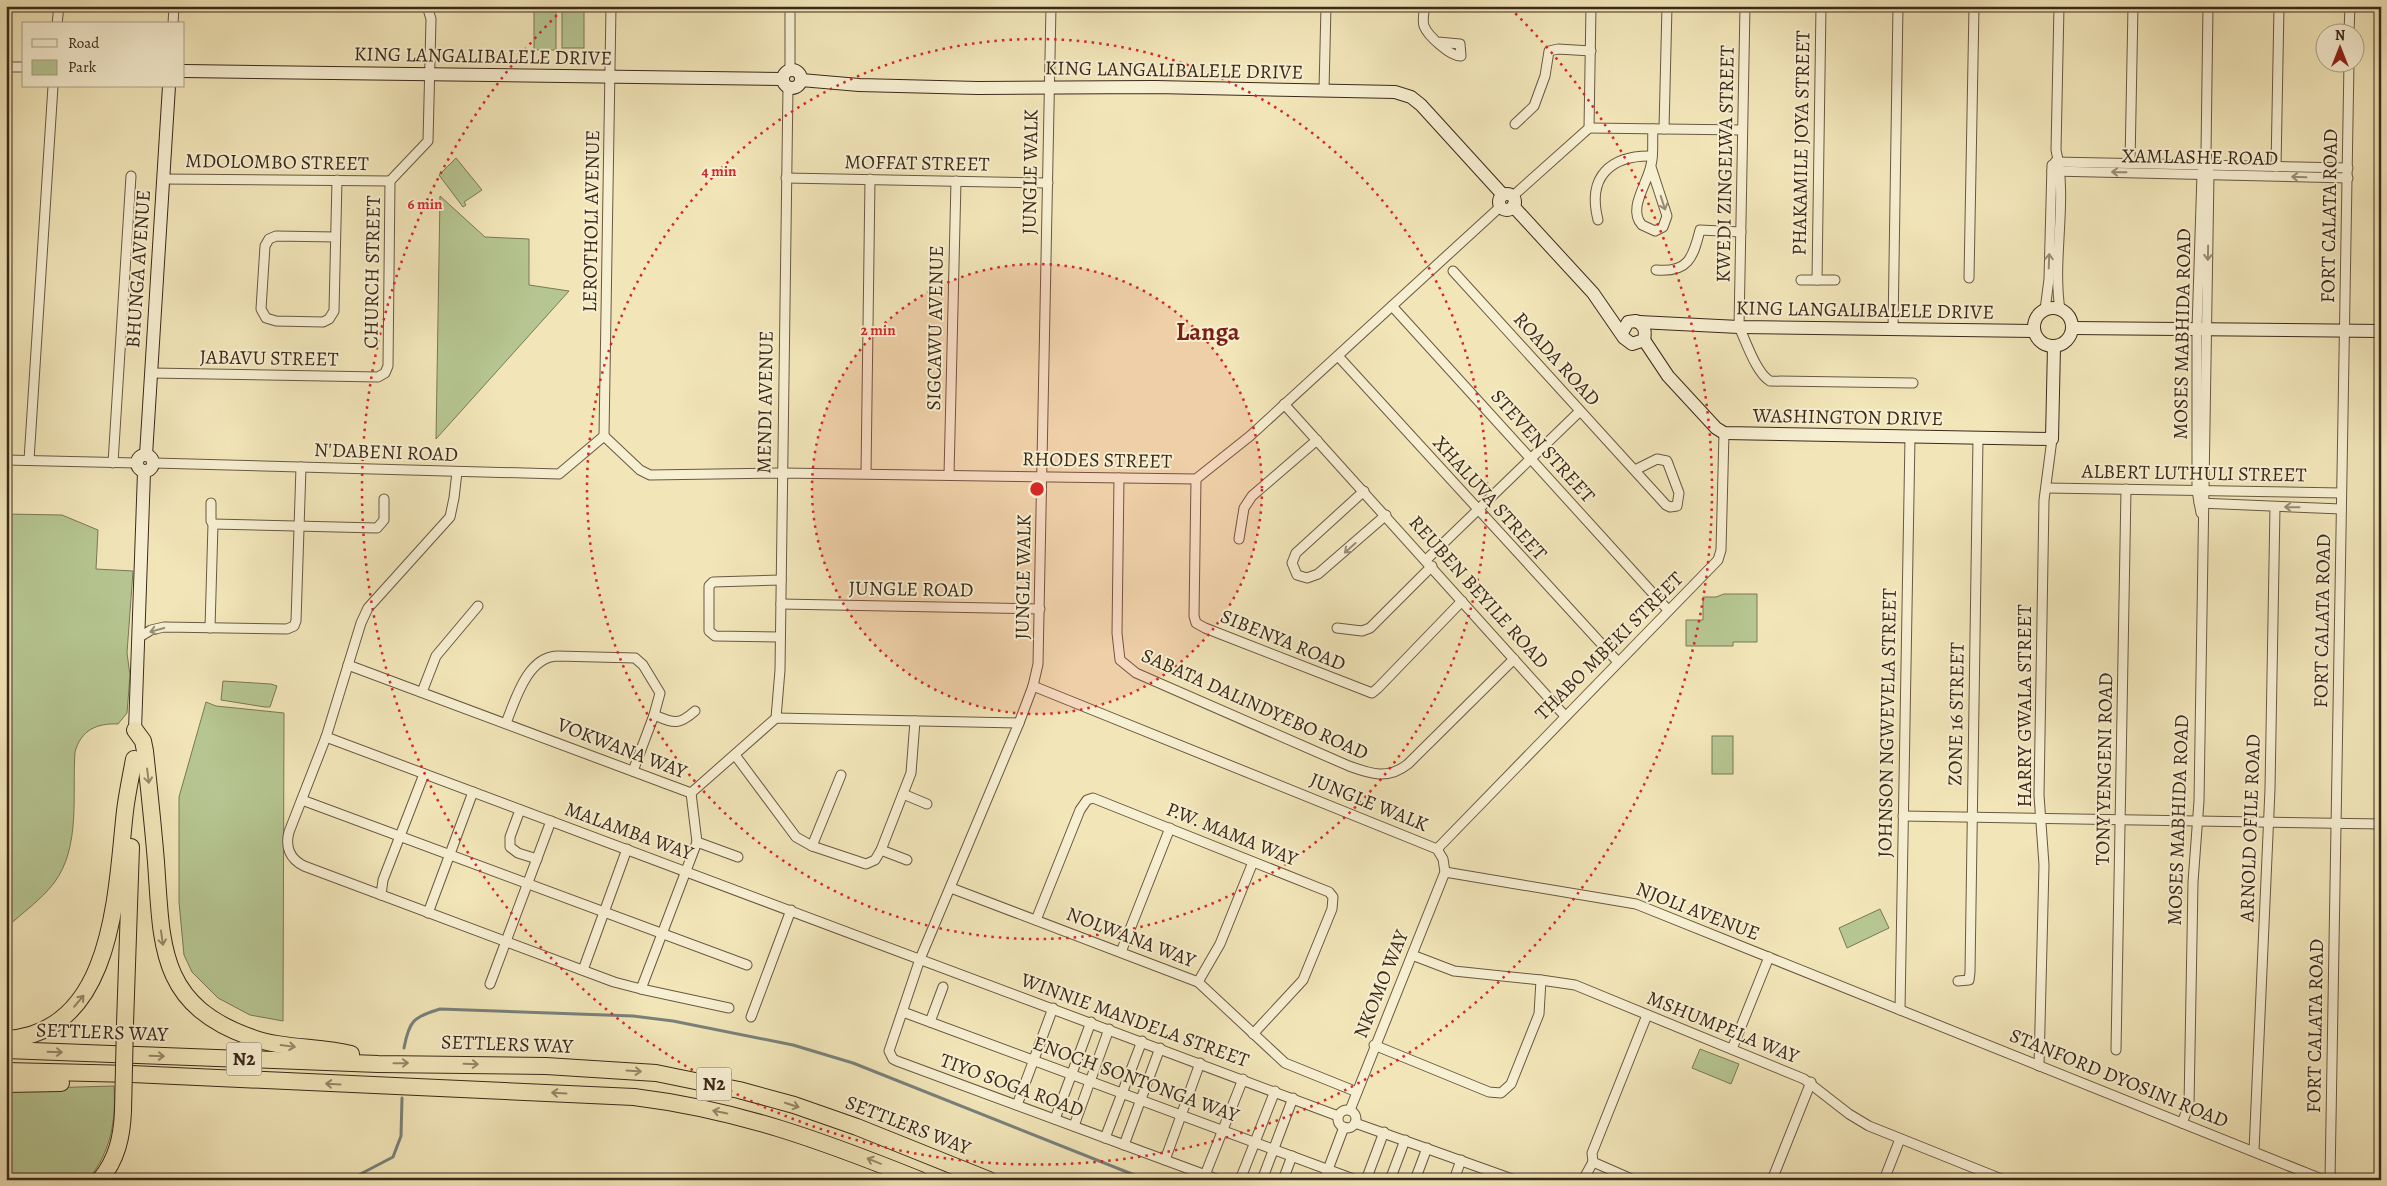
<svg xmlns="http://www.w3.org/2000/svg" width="2387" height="1186" font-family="Alegreya,serif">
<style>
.green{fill:#b6c692;stroke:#787856}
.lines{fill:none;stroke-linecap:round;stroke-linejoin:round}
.stream{stroke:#79817b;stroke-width:3}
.street-casing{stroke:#695842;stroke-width:11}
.secondary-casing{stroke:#3b291a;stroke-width:14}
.highway-casing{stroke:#3b291a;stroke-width:18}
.street{stroke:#f7efd2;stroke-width:9}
.secondary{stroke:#f7efd2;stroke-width:12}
.highway{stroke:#f2e6b9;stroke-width:16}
.highway-bridge-casing{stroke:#3b291a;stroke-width:18;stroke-linecap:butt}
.highway-bridge{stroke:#f2e6b9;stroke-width:16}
.oneway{stroke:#998c76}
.oneway2{stroke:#96886a}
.ring{fill:none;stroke:#d62828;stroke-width:2.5;stroke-dasharray:2.5 5}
.labels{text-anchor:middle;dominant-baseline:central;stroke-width:4;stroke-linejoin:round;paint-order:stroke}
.shield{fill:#f7efd2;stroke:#736451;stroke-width:1}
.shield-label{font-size:19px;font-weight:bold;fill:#3b291a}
.street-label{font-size:20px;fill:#3b291a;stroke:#f7efd2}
.district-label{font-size:25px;font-weight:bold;fill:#7a1f14;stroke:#f7efd2}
.centre{fill:#d62828;stroke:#f7efd2;stroke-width:2.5}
.ring-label{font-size:15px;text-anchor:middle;font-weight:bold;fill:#d62828;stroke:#f7efd2;stroke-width:4;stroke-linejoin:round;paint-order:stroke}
</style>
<rect width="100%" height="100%" fill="#f2e6b9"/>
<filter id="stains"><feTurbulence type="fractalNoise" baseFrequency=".004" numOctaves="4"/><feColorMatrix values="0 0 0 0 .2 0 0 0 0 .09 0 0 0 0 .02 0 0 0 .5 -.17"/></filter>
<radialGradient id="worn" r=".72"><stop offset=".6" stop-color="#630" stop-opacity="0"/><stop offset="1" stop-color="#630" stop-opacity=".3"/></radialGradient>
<g class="green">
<rect x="534" y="7" width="22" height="43"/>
<rect x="562" y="9" width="22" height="39"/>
<path d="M 456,158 L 482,190 L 464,202 L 466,205 L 463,207 L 439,175 Z"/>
<path d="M 440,196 L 485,237 L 529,239 L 529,285 L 569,291 L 436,439 Z"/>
<path d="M 6,514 L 62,515 L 98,530 L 96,569 L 133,571 L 127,653 L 130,675 L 127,713 L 118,724 C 97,723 81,730 75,752 C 72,794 81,847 54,883 C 41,900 22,913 6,928 Z"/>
<path d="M 1724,594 L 1757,594 L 1757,642 L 1733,642 L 1733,646 L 1686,646 L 1686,620 L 1703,620 L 1703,597 L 1716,597 Z"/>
<path d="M 223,681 L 271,684 L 277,686 L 270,707 L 265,707 L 221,700 Z"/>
<path d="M 206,702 L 216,706 L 284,713 L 283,1021 L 250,1015 L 218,998 L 192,972 L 184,955 L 179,902 L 179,797 Z"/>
<rect x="1712" y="736" width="21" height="38"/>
<path d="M 1880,909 L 1889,928 L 1847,948 L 1839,928 Z"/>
<path d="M 1700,1049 L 1739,1064 L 1731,1084 L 1692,1068 Z"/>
<path d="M 114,1086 C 116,1122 111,1151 88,1180 L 6,1180 L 6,1089 Z"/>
</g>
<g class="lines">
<g class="stream">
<path d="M 404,1048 C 409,1021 413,1017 440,1009 L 633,1016 L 673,1021 L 793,1045 L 853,1063 L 1147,1180"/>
<path d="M 349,1180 L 393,1157 L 401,1136 L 402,1098"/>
</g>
<defs>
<g id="street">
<path d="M 1051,6 L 1038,664 L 1033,686 L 1019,723 L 920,959 L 889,1051 L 893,1059 L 897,1061 L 1219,1180"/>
<path d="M 1425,6 C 1424,13 1422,20 1424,26 C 1428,36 1451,57 1461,56 L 1460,44 L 1438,42"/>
<path d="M 1745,6 L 1739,327 C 1746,341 1756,373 1770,381 L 1913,383"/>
<path d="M 2059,6 L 2056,150 C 2068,200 2052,258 2060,310"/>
<path d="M 57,24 L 59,6"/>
<path d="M 173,24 L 174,6"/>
<path d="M 2349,32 L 2350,6"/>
<path d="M 6,67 L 24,67"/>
<path d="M 790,69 L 790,6"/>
<path d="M 1324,90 L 1326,6"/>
<path d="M 1515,124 L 1534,106 L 1545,76 L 1549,51 L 1558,49 L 1591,51"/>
<path d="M 1589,128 L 1742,130"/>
<path d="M 1664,129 L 1667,6"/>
<path d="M 2055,162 L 2348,168"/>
<path d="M 2130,163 L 2133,6"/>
<path d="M 1651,167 L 1667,216 L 1663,227 L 1655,231 L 1642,225 C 1627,209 1648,183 1651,165 C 1654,154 1652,141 1653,129"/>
<path d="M 2276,167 L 2279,6"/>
<path d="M 2052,171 L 2348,178"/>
<path d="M 786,178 L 1048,183"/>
<path d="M 163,179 L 390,181"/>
<path d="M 1513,196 L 1589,128 L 1591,6"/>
<path d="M 1598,220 C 1587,177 1610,155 1652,156"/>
<path d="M 335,237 L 276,236 L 269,239 L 265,246 L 261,309 L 266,318 L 276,321 L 323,322 L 329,319 L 334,311 L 337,180"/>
<path d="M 1656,270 C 1688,273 1693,258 1700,230 L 1741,232"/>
<path d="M 1453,271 L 1666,505 L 1670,507 L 1677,506 L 1679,493 L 1667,461 L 1657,459 L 1635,470"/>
<path d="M 1969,278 L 1974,6"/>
<path d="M 1801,280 L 1835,280"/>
<path d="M 1817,280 L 1821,6"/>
<path d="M 1392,306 L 1668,610"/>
<path d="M 2045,310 L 2049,279 L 2052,165"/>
<path d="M 1893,329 L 1898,6"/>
<path d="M 1338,356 L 1618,662"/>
<path d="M 151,373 L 378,377 L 385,373 L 388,366 L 390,181 L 428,141 L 431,19 L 427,6"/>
<path d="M 1284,404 L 1565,716"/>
<path d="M 604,436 L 640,470 L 650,475 L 782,473 L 1196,479 L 1250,436 L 1500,207"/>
<path d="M 604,436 L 611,6"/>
<path d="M 6,460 L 136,463"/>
<path d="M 29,460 L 53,86"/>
<path d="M 113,463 L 131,176"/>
<path d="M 154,463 L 559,474 L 604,436"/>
<path d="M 457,472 L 454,498 L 450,517 L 368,608 L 361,623 L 326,737 L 289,832 C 285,847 290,859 304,866 L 614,982 L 641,989 L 697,842"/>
<path d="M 866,473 L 870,179"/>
<path d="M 949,475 L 956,181"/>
<path d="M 1119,478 L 1117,633 L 1120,660 L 1136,673 L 1349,766 C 1371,774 1388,780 1408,764 L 1514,659"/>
<path d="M 1196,479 L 1194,616 L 1196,623 L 1205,628 L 1372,693 L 1378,688 L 1462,601"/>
<path d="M 2047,488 L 2341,493"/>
<path d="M 1364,491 L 1296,553 L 1292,563 L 1297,575 L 1307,578 L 1318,574 L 1386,515"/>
<path d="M 2199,503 L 2341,509"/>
<path d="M 2201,513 L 2197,491 L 2197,329 L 2202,174 L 2206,152 L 2208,6"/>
<path d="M 213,524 L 377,528 L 384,520 L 384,499"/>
<path d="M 1239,539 L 1244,508 L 1252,496 L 1317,440"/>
<path d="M 1426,560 L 1580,411"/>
<path d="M 781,604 L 1040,609"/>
<path d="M 210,628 L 213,524 L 211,521 L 211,503"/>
<path d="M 1337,628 L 1362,631 L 1370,628 L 1432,566"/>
<path d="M 780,637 L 715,636 L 709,631 L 709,586 L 713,582 L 781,580"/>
<path d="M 138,638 L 151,630 L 164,627 L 287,629 L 294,626 L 296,621 L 301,467"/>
<path d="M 348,665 L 691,793 L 776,718 L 1019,723"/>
<path d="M 1033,686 L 1437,849 L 1443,859 L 1445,872 L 1350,1110"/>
<path d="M 422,692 L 436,656 L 478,606"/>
<path d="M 654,715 C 674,723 678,726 695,711"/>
<path d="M 776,718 L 780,670 L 788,87"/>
<path d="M 506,723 C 515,701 527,657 557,656 L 635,658 L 643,665 L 660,693 L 654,715 L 633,771"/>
<path d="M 326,737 L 1338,1116"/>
<path d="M 735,755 L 796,837 L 812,846 L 866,864 L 875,860 L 881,850 L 911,773 L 915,721"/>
<path d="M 691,793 L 697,842 L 738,857"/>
<path d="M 903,794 L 927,804"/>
<path d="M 302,800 L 747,965"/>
<path d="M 520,810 L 510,837 L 510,847 L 518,853 L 537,859"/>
<path d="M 1903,816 L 2381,824"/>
<path d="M 812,846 L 841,775"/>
<path d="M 1437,849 L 1718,560 L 1721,550 L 1724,433"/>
<path d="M 881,850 L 907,860"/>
<path d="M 1445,872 L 1636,904 L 2324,1180"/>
<path d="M 951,888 L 1198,982 L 1285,1063 L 1357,1092"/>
<path d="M 381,895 L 383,880 L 424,774"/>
<path d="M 428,913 L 473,792"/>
<path d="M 1036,920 L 1080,810 L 1087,800 L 1093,798 L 1329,892 L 1333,897 L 1332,909 L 1303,980 L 1253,1034"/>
<path d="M 1121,952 L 1170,828"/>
<path d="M 1412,955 L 1454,971 L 1541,980 L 1575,985 L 1804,1079 L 1849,1114 L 1869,1126 L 2004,1180"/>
<path d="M 583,970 L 627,849"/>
<path d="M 1958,981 L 1969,980 L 1970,972 L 1978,438"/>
<path d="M 1198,982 L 1220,944 L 1253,862"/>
<path d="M 490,984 L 551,821"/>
<path d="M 641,989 L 729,1008"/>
<path d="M 1900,1010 L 1910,437"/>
<path d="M 903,1012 L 1356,1180"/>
<path d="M 751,1017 L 791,910"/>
<path d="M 930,1022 L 943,987"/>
<path d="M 1374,1045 L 1489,1092 L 1501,1093 L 1511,1084 L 1539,1014 L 1541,980"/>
<path d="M 1732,1049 L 1769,957"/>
<path d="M 2116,1050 L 2126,489"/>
<path d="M 2039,1066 L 2044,865 L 2039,795 L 2044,500 L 2052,439"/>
<path d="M 1017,1105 L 1053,1008"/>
<circle cx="1347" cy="1119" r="9"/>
<path d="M 1055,1119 L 1091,1022"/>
<path d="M 1355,1123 L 1515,1180"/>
<path d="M 2182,1123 L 2189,1105 L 2193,882 L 2199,801 L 2209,174 L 2206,152"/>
<path d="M 1074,1126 L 1109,1029"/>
<path d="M 1105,1138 L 1142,1041"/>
<path d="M 1124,1145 L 1160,1048"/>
<path d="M 2254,1151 L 2270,789 L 2275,507"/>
<path d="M 1165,1160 L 1200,1063"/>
<path d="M 1205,1175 L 1243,1079"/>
<path d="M 1240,1180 L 1275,1091"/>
<path d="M 1262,1180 L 1293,1098"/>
<path d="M 1283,1180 L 1292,1156"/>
<path d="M 1324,1180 L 1344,1127"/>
<path d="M 1366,1180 L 1384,1132"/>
<path d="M 1390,1180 L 1405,1140"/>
<path d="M 1415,1180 L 1427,1148"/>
<path d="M 1454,1180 L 1461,1160"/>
<path d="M 1583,1180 L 1593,1162"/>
<path d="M 1634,1180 L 1593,1162 L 1592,1153 L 1647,1015"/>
<path d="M 1772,1180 L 1811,1082"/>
<path d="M 1884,1180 L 1900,1139"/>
<path d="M 2330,1180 L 2349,62"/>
</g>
<g id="secondary">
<circle cx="792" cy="79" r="9"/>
<path d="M 184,71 L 782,79"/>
<path d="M 801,80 L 859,85 L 978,88 L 1155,87 L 1395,92 L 1411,97 L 1421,105 L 1503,195"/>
<circle cx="1507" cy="202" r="8"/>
<path d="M 1513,206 L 1593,293 L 1624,338 L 1632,344 L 1644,340 C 1646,331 1645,325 1636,321 L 1628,322 L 1622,333"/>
<circle cx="2053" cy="327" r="19"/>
<path d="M 1639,322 L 1739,327 L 2034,331"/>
<path d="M 2072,328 L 2381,331"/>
<path d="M 1644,340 L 1668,376 L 1716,428 L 1724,433 L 2052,439 L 2054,346"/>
<circle cx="145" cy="463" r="8"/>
<path d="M 146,455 L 169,86"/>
<path d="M 135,730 L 144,472"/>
</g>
<g id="highway">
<path d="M 135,730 L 143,741 L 145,751 C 149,788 153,825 156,862 C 162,945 158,1004 250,1037 C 282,1049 318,1046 351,1054"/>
<path d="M 125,1024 L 131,847"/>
<path d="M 6,1039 C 115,1033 116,890 125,811 C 127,794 131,776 134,759"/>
<path d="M 6,1050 L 378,1064 L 546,1066 L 656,1073 L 739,1090 L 794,1105 L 857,1127 L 989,1180"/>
<path d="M 6,1071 L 132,1074 L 634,1097 C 739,1110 823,1141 920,1180"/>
<path d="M 6,1084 L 61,1083"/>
<path d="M 100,1180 C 117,1159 122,1137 123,1111"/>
</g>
</defs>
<use href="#street" class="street-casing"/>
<use href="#secondary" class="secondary-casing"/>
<use href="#highway" class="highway-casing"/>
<use href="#street" class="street"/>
<use href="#secondary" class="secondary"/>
<use href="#highway" class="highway"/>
<defs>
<path id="highway-bridge" d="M 123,1111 L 125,1024"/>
</defs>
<use href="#highway-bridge" class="highway-bridge-casing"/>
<use href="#highway-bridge" class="highway-bridge"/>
</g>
<defs><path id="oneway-shaft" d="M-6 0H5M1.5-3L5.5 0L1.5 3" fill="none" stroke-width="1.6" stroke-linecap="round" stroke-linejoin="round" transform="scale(1.25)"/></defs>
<g class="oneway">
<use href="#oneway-shaft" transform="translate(2119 172) rotate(-179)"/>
<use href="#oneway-shaft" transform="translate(2299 177) rotate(-178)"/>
<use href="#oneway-shaft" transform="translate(1663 203) rotate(72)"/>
<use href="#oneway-shaft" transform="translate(2208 253) rotate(91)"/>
<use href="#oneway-shaft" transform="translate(2049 261) rotate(-88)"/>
<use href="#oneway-shaft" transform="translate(2292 507) rotate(-179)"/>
<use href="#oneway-shaft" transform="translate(1350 548) rotate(138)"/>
<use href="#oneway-shaft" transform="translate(157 630) rotate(165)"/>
</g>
<g class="oneway2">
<use href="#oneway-shaft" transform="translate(148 776) rotate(83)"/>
<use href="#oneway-shaft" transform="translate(162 938) rotate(82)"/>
<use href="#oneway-shaft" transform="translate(79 1001) rotate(-50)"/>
<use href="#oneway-shaft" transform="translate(288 1046) rotate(8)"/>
<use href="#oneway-shaft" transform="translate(55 1052) rotate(2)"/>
<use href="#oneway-shaft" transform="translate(157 1056) rotate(2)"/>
<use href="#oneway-shaft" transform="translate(401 1063) rotate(-1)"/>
<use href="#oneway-shaft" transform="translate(471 1064) rotate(2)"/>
<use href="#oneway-shaft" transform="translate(634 1071) rotate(4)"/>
<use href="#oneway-shaft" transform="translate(333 1084) rotate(-177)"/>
<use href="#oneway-shaft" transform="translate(559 1093) rotate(-177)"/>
<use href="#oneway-shaft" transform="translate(792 1105) rotate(18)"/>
<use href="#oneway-shaft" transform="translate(720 1112) rotate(-168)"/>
<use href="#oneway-shaft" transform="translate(874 1161) rotate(-158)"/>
</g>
<circle cx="1037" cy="489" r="225" fill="#d62828" fill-opacity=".12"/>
<g class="ring">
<circle cx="1037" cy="489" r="225"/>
<circle cx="1037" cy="489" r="450"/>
<path d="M1510 8A675 675 0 1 1 564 8"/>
</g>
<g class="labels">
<g class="shield">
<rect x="226.5" y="1042.5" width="35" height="33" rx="4"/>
<rect x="696.5" y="1067.5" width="35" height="33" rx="4"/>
</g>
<g class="shield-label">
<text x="244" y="1059">N2</text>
<text x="714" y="1084">N2</text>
</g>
<g class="street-label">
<text transform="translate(483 56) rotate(1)">KING LANGALIBALELE DRIVE</text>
<text transform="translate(1174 70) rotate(1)">KING LANGALIBALELE DRIVE</text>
<text transform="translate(1801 143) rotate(-89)">PHAKAMILE JOYA STREET</text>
<text transform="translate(2200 157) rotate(1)">XAMLASHE ROAD</text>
<text transform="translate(277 162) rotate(1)">MDOLOMBO STREET</text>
<text transform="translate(917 163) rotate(1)">MOFFAT STREET</text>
<text transform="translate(1725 164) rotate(-89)">KWEDI ZINGELWA STREET</text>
<text transform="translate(1030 172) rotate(-89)">JUNGLE WALK</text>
<text transform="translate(2329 216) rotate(-89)">FORT CALATA ROAD</text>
<text transform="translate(591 221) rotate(-89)">LEROTHOLI AVENUE</text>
<text transform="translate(138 269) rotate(-86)">BHUNGA AVENUE</text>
<text transform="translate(372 272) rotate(-89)">CHURCH STREET</text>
<text transform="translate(1865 310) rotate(1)">KING LANGALIBALELE DRIVE</text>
<text transform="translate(935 328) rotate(-89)">SIGCAWU AVENUE</text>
<text transform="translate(2182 334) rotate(-89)">MOSES MABHIDA ROAD</text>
<text transform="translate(269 358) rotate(1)">JABAVU STREET</text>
<text transform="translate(1557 359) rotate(48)">ROADA ROAD</text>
<text transform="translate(765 402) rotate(-89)">MENDI AVENUE</text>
<text transform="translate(1848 417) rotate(1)">WASHINGTON DRIVE</text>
<text transform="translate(1543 446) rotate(48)">STEVEN STREET</text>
<text transform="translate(386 452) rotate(2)">N'DABENI ROAD</text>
<text transform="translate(1097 460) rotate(1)">RHODES STREET</text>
<text transform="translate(2194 473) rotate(1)">ALBERT LUTHULI STREET</text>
<text transform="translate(1490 498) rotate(48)">XHALUVA STREET</text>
<text transform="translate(1023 577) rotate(-89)">JUNGLE WALK</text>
<text transform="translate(911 589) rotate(1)">JUNGLE ROAD</text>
<text transform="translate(1479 592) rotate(48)">REUBEN BEYILE ROAD</text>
<text transform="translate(2322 621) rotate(-89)">FORT CALATA ROAD</text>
<text transform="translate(1283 640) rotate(22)">SIBENYA ROAD</text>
<text transform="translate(1609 646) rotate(-45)">THABO MBEKI STREET</text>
<text transform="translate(1255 704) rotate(24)">SABATA DALINDYEBO ROAD</text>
<text transform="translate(2024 706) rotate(-90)">HARRY GWALA STREET</text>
<text transform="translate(1956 714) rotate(-89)">ZONE 16 STREET</text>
<text transform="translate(1887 723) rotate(-89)">JOHNSON NGWEVELA STREET</text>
<text transform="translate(622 748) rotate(21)">VOKWANA WAY</text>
<text transform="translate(2104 769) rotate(-89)">TONY YENGENI ROAD</text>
<text transform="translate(1369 802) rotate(22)">JUNGLE WALK</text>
<text transform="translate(2178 820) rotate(-88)">MOSES MABHIDA ROAD</text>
<text transform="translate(2250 828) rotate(-88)">ARNOLD OFILE ROAD</text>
<text transform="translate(629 831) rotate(20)">MALAMBA WAY</text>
<text transform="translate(1232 834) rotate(22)">P.W. MAMA WAY</text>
<text transform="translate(1698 911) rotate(21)">NJOLI AVENUE</text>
<text transform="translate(1131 937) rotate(21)">NOLWANA WAY</text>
<text transform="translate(1381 984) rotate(-68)">NKOMO WAY</text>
<text transform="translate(1135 1020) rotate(20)">WINNIE MANDELA STREET</text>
<text transform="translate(2315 1026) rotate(-89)">FORT CALATA ROAD</text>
<text transform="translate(1723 1027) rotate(22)">MSHUMPELA WAY</text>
<text transform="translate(102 1032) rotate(2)">SETTLERS WAY</text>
<text transform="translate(507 1044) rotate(2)">SETTLERS WAY</text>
<text transform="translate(2119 1078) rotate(22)">STANFORD DYOSINI ROAD</text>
<text transform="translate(1136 1079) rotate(20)">ENOCH SONTONGA WAY</text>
<text transform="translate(1012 1085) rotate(20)">TIYO SOGA ROAD</text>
<text transform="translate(908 1125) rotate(21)">SETTLERS WAY</text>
</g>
<g class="district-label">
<text x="1208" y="332">Langa</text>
</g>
</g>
<circle cx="1037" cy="489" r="8" class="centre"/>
<g class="ring-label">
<text x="719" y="176">4 min</text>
<text x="425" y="209">6 min</text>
<text x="878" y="335">2 min</text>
</g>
<rect width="2387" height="1186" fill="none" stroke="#f2e6b9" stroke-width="25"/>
<rect x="8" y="8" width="2372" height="1171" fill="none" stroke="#3b291a" stroke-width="2.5"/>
<rect x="12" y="12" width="2362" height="1161" fill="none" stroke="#3b291a"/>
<rect x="22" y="22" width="162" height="65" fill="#f7efd2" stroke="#aca088"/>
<rect x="32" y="39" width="25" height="8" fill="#f7efd2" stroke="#aca088"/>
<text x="68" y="48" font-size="15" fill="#3b291a">Road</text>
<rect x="32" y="60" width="25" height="15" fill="#b6c692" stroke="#aca088"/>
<text x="68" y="72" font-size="15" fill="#3b291a">Park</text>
<g transform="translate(2340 48)"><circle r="24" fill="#f7efd2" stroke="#aca088"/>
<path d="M0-4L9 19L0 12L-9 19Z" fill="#8f2418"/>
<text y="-8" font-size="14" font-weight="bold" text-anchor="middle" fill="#3b291a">N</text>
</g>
<rect width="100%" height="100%" filter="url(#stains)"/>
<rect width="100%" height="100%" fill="url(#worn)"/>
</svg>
